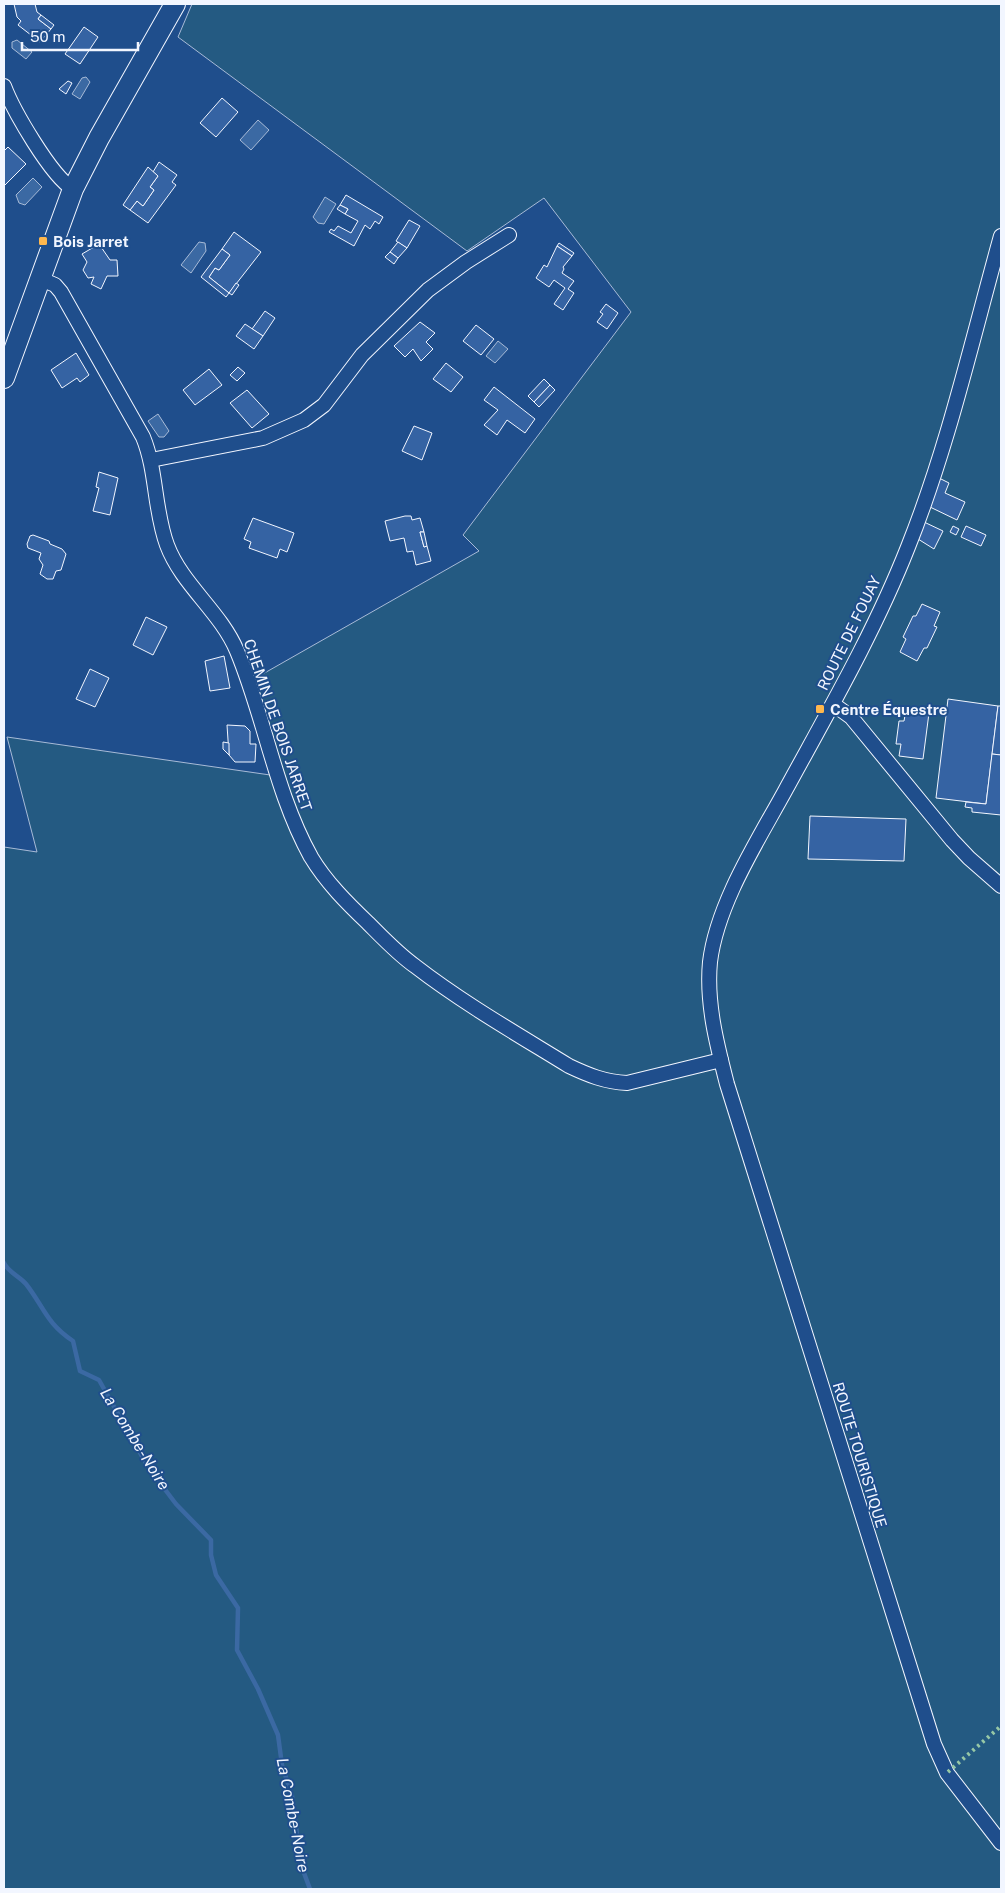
<svg xmlns="http://www.w3.org/2000/svg" width="1005" height="1893" font-family="'Public Sans',sans-serif">
<style>
.green{fill:#245a82;stroke:#a8bbd7}
.water{fill:#3b69a3;stroke:#a8bbd7}
.lines{fill:none;stroke-linecap:round;stroke-linejoin:round}
.stream{stroke:#3b69a3;stroke-width:4.5}
.building{fill:#3563a3;stroke:#f2f6ff}
.street-casing{stroke:#f2f6ff;stroke-width:16}
.secondary-casing{stroke:#f2f6ff;stroke-width:22}
.street{stroke:#1f4e8c;stroke-width:14}
.secondary{stroke:#1f4e8c;stroke-width:20}
.hedge{stroke:#97c8a6;stroke-width:4;stroke-dasharray:2.5 4;stroke-linecap:butt}
.poi-dot{fill:#ffb74d;stroke:#1f4e8c;stroke-width:2}
.labels{text-anchor:middle;dominant-baseline:central;stroke-width:4;stroke-linejoin:round;paint-order:stroke}
.poi-label{font-size:15px;font-weight:bold;fill:#f2f6ff;stroke:#1f4e8c;text-anchor:start}
.street-label{font-size:15px;fill:#f2f6ff;stroke:#1f4e8c}
.water-label{font-size:16px;font-style:italic;fill:#f2f6ff;stroke:#1f4e8c}
</style>
<rect width="100%" height="100%" fill="#1f4e8c"/>
<path class="green" d="M 192,4 L 1001,4 L 1001,1889 L 4,1889 L 4,847 L 37,852 L 7,737 L 284,777 L 254,679 L 479,551 L 463,535 L 631,312 L 544,198 L 467,251 L 178,37 Z"/>
<g class="water">
<path d="M 17,40 L 32,52 L 26,59 L 12,48 L 12,42 Z"/>
<path d="M 86,77 L 90,82 L 80,99 L 72,94 L 82,78 Z"/>
<path d="M 258,120 L 269,130 L 251,150 L 240,140 Z"/>
<path d="M 33,178 L 42,187 L 25,205 L 19,203 L 16,195 Z"/>
<path d="M 325,197 L 336,204 L 324,224 L 318,223 L 313,217 Z"/>
<path d="M 199,242 L 205,243 L 206,251 L 191,273 L 181,265 Z"/>
<path d="M 498,341 L 508,349 L 495,363 L 486,356 Z"/>
<path d="M 158,414 L 169,431 L 164,437 L 159,437 L 148,421 Z"/>
</g>
<g class="lines">
<path class="stream" d="M 4,1263 C 8,1272 19,1276 26,1284 C 44,1307 46,1323 73,1341 L 80,1371 L 99,1380 L 148,1467 L 176,1504 L 211,1540 L 211,1555 L 216,1575 L 238,1608 L 237,1650 L 258,1689 L 278,1735 L 282,1765 L 292,1796 L 301,1865 L 310,1889"/>
</g>
<g class="building">
<path d="M 14,4 L 35,4 L 37,12 L 41,15 L 38,19 L 51,29 L 40,42 L 18,25 L 21,21 L 17,17 Z"/>
<path d="M 41,15 L 54,25 L 51,29 L 38,19 Z"/>
<path d="M 84,27 L 98,37 L 80,64 L 65,54 Z"/>
<path d="M 68,81 L 72,83 L 66,94 L 59,89 Z"/>
<path d="M 222,98 L 238,112 L 216,137 L 200,123 Z"/>
<path d="M 8,147 L 26,164 L 4,186 L 4,151 Z"/>
<path d="M 159,162 L 177,175 L 172,182 L 176,185 L 148,223 L 130,210 L 137,201 L 143,206 L 154,190 L 150,187 L 158,176 L 153,172 Z"/>
<path d="M 148,167 L 158,176 L 150,187 L 154,190 L 143,206 L 137,201 L 130,210 L 123,205 Z"/>
<path d="M 346,195 L 383,217 L 379,224 L 375,221 L 370,229 L 365,225 L 354,246 L 329,232 L 331,229 L 334,231 L 338,226 L 351,233 L 358,221 L 345,214 L 348,209 L 340,205 Z"/>
<path d="M 340,205 L 348,209 L 345,214 L 337,209 Z"/>
<path d="M 409,220 L 420,226 L 407,248 L 396,241 Z"/>
<path d="M 234,232 L 261,252 L 229,293 L 209,277 L 215,268 L 219,270 L 230,255 L 222,249 Z"/>
<path d="M 398,242 L 407,248 L 398,258 L 390,252 Z"/>
<path d="M 559,243 L 574,253 L 572,256 L 557,246 Z"/>
<path d="M 99,244 L 110,260 L 117,260 L 118,276 L 107,276 L 101,289 L 91,284 L 94,277 L 88,278 L 83,270 L 87,262 L 82,254 Z"/>
<path d="M 557,246 L 572,256 L 563,267 L 564,269 L 562,273 L 574,281 L 568,289 L 574,293 L 563,310 L 554,304 L 565,288 L 554,280 L 549,287 L 536,278 L 544,265 L 547,267 Z"/>
<path d="M 222,249 L 230,255 L 219,270 L 215,268 L 209,277 L 229,293 L 226,297 L 201,277 Z"/>
<path d="M 390,252 L 398,258 L 394,264 L 385,257 Z"/>
<path d="M 236,283 L 239,285 L 232,295 L 229,293 Z"/>
<path d="M 606,304 L 618,313 L 607,329 L 597,322 L 603,314 L 600,312 Z"/>
<path d="M 265,311 L 275,318 L 263,336 L 252,329 Z"/>
<path d="M 420,322 L 435,333 L 426,342 L 433,349 L 421,361 L 413,349 L 405,357 L 394,346 Z"/>
<path d="M 245,324 L 263,336 L 254,349 L 236,336 Z"/>
<path d="M 476,325 L 494,339 L 481,355 L 463,341 Z"/>
<path d="M 76,353 L 89,375 L 80,382 L 77,378 L 62,388 L 51,370 Z"/>
<path d="M 446,363 L 463,377 L 451,392 L 433,379 Z"/>
<path d="M 238,367 L 245,373 L 237,381 L 230,375 Z"/>
<path d="M 209,369 L 222,385 L 195,405 L 183,390 Z"/>
<path d="M 544,379 L 550,385 L 534,402 L 528,396 Z"/>
<path d="M 550,385 L 555,390 L 539,407 L 534,402 Z"/>
<path d="M 494,387 L 535,419 L 525,433 L 507,420 L 497,435 L 484,425 L 498,410 L 484,400 Z"/>
<path d="M 247,390 L 269,414 L 252,428 L 230,403 Z"/>
<path d="M 414,426 L 432,433 L 422,460 L 402,451 Z"/>
<path d="M 99,472 L 118,478 L 110,515 L 93,511 L 99,488 L 96,487 Z"/>
<path d="M 939,478 L 949,483 L 945,493 L 965,502 L 957,520 L 930,507 Z"/>
<path d="M 405,516 L 411,516 L 412,520 L 420,518 L 424,532 L 420,532 L 424,547 L 427,546 L 431,561 L 416,565 L 413,551 L 407,552 L 404,538 L 390,541 L 385,521 Z"/>
<path d="M 253,518 L 294,533 L 287,552 L 280,549 L 277,558 L 249,548 L 251,542 L 244,539 Z"/>
<path d="M 924,522 L 943,531 L 934,549 L 918,539 Z"/>
<path d="M 953,526 L 959,529 L 956,535 L 950,532 Z"/>
<path d="M 966,526 L 986,535 L 981,546 L 961,537 Z"/>
<path d="M 420,532 L 424,532 L 427,546 L 424,547 Z"/>
<path d="M 33,535 L 49,541 L 50,544 L 62,549 L 66,554 L 61,570 L 56,571 L 53,579 L 47,579 L 40,574 L 43,565 L 39,559 L 41,553 L 28,548 L 27,544 L 30,536 Z"/>
<path d="M 922,604 L 940,612 L 934,626 L 937,627 L 927,648 L 924,648 L 917,661 L 900,652 L 906,639 L 903,637 L 913,616 L 916,616 Z"/>
<path d="M 146,617 L 167,627 L 153,655 L 133,645 Z"/>
<path d="M 224,656 L 230,688 L 210,691 L 205,661 Z"/>
<path d="M 90,669 L 109,678 L 95,707 L 76,699 Z"/>
<path d="M 948,699 L 998,706 L 986,804 L 936,798 Z"/>
<path d="M 998,706 L 1001,706 L 1001,755 L 992,754 Z"/>
<path d="M 906,710 L 929,713 L 923,759 L 899,756 L 901,744 L 896,744 L 899,721 L 904,721 Z"/>
<path d="M 227,725 L 245,726 L 250,731 L 250,744 L 256,744 L 255,762 L 235,762 L 229,755 Z"/>
<path d="M 223,742 L 229,743 L 229,755 L 223,749 Z"/>
<path d="M 992,754 L 1001,755 L 1001,815 L 972,812 L 972,808 L 965,807 L 966,802 L 986,804 Z"/>
<path d="M 810,816 L 906,819 L 904,861 L 808,859 Z"/>
</g>
<g class="lines">
<defs>
<g id="street">
<path d="M 4,86 C 13,110 51,176 73,189"/>
<path d="M 1001,236 C 972,340 948,447 908,547 C 875,631 828,712 785,791 C 757,842 717,904 710,962 C 706,1003 717,1045 727,1084 L 934,1744 L 947,1773 L 1001,1843"/>
<path d="M 41,279 L 55,285 L 61,292 L 143,437 C 157,471 154,510 167,545 C 182,585 220,611 237,651 C 265,718 275,792 311,857 C 326,882 347,903 368,923 C 383,938 398,954 415,966 C 463,1003 517,1034 569,1066 C 588,1075 605,1082 627,1083 L 721,1060"/>
<path d="M 151,460 L 263,438 L 304,420 L 324,405 L 362,355 L 428,290 L 466,262 L 509,235"/>
<path d="M 833,704 L 851,717 L 952,840 L 969,858 L 1001,886"/>
</g>
<path id="secondary" d="M 4,378 L 73,189 L 99,138 L 175,4"/>
</defs>
<use href="#street" class="street-casing"/>
<use href="#secondary" class="secondary-casing"/>
<use href="#street" class="street"/>
<use href="#secondary" class="secondary"/>
<path class="hedge" d="M 948,1772 L 1001,1726"/>
</g>
<g class="poi-dot">
<rect x="38" y="236" width="10" height="10" rx="2.5"/>
<rect x="815" y="704" width="10" height="10" rx="2.5"/>
</g>
<g class="labels">
<g class="poi-label">
<text x="53" y="241">Bois Jarret</text>
<text x="830" y="709">Centre Équestre</text>
</g>
<g class="street-label">
<text transform="translate(849 633) rotate(-64)">ROUTE DE FOUAY</text>
<text transform="translate(278 725) rotate(71)">CHEMIN DE BOIS JARRET</text>
<text transform="translate(860 1455) rotate(73)">ROUTE TOURISTIQUE</text>
</g>
<g class="water-label">
<text transform="translate(135 1439) rotate(58)">La Combe-Noire</text>
<text transform="translate(293 1815) rotate(79)">La Combe-Noire</text>
</g>
</g>
<rect width="1005" height="1893" fill="none" stroke="#f2f6ff" stroke-width="10"/>
<path d="M22 42v8h116v-8" fill="none" stroke="#f2f6ff" stroke-width="2.5"/>
<text x="30" y="42" font-size="15" fill="#f2f6ff" stroke="#1f4e8c" stroke-width="4" paint-order="stroke">50 m</text>
</svg>
